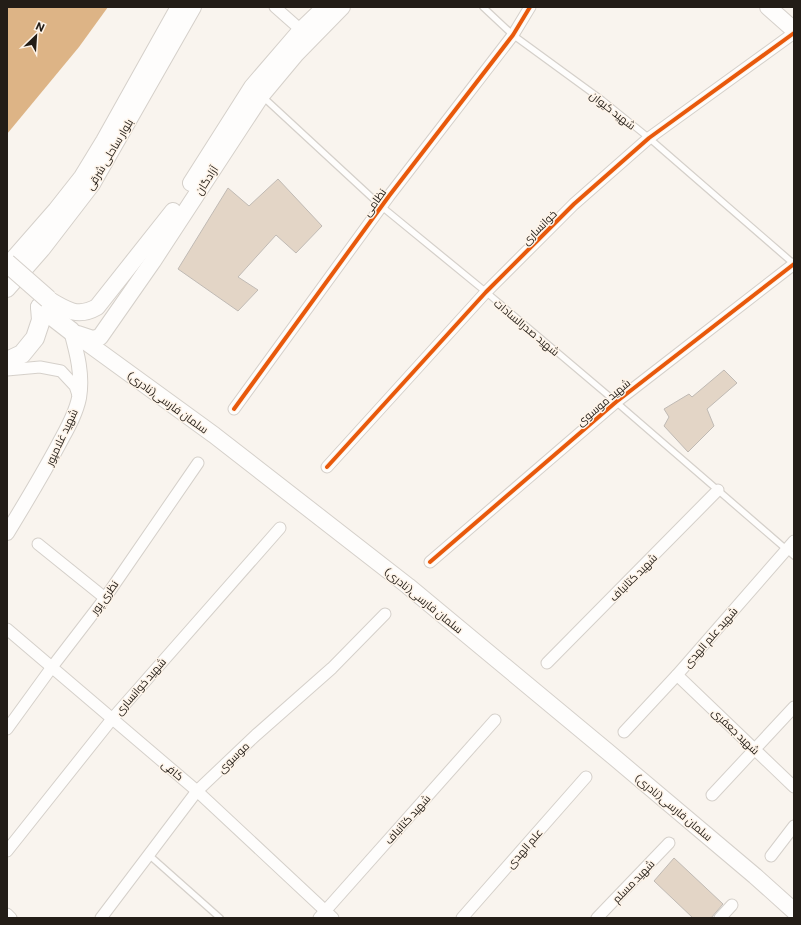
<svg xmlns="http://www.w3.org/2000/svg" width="801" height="925" font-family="Commissioner,Cairo,sans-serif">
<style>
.water{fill:#ddb486}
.building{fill:#e3d5c6;stroke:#c0bab4}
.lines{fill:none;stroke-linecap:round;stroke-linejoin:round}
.service-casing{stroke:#d5d0ca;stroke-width:8}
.minor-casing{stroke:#d5d0ca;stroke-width:13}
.tertiary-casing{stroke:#d5d0ca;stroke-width:16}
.secondary-casing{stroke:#d5d0ca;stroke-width:18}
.primary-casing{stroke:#d5d0ca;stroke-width:20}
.service{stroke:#fefdfc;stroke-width:5.5}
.minor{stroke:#fefdfc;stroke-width:11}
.tertiary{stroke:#fefdfc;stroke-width:14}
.secondary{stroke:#fefdfc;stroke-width:16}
.primary{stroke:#fefdfc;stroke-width:18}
.primary-bridge-casing{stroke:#d5d0ca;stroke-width:20;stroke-linecap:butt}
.primary-bridge{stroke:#fefdfc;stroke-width:18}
.cycleway-casing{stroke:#fef4e9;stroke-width:6}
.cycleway{stroke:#e8590c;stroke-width:4}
.labels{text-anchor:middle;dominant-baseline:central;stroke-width:3;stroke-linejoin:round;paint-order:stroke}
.street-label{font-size:11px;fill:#231d17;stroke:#fef4e9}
</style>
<rect width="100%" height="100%" fill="#f9f4ee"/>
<path class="water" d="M 7,7 L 108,7 L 79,47 L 7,134 Z"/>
<g class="building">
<path d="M 278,179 L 322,226 L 296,253 L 276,235 L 238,277 L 258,290 L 238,311 L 178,269 L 228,188 L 249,206 Z"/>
<path d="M 724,370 L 737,383 L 707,409 L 714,426 L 688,452 L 664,426 L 669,417 L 664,409 L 689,394 L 692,397 Z"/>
<path d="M 674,858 L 723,904 L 711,918 L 693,918 L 654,881 Z"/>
</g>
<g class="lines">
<defs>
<g id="service">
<path d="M 483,7 L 513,35 L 602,100 L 649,138 L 794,264"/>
<path d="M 262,96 L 381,206 L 486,292 L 616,402 L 794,556"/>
<path d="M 149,855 L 220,918"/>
</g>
<g id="minor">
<path d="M 275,7 L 301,30"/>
<path d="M 7,370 L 40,367 L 61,371 L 75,386 L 79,398"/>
<path d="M 234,409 L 389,196 L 513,35 L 530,7"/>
<path d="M 327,467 L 486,292 L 574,204 L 649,138 L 794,33"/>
<path d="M 38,544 L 105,598"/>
<path d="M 430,562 L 616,402 L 794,264"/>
<path d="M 7,629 L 197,791 L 333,918"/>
<path d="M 547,663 L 718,490"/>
<path d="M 677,675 L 794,787"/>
<path d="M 7,729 L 52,667 L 105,598 L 198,463"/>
<path d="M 624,732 L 677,675 L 794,541"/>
<path d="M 712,795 L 794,707"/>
<path d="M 7,851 L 112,719 L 280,528"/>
<path d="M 771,856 L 794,826"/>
<path d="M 7,914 L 11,918"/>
<path d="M 101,918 L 197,791 L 256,735 L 332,668 L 385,614"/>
<path d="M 319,918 L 495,720"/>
<path d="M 462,918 L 586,777"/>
<path d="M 597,918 L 669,843"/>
<path d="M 720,918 L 732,905"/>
</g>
<path id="tertiary" d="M 7,533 C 26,502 44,472 61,440 C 68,427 76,413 79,398 C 83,375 77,353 71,331"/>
<g id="secondary">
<path d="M 768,7 L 794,30"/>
<path d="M 191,183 L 252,87 L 301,30 L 325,7"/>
<path d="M 7,266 L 56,210 L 82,177 L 104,141 L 179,7"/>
<path d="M 7,289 L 42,249 L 92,184 L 193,7"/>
<path d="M 48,299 C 66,310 78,318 97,307 L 173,211"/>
<path d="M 71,331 L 214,435 L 408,586 L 608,752 L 755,876 L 794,911"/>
<path d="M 78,334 L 93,339 L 100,337 L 153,261 L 261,96 L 296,54 L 342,7"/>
</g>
<g id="primary">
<path d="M 40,307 L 71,331"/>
<path d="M 7,361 L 22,354 L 35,338 L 41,320 L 40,307"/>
</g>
</defs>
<use href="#service" class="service-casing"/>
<use href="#minor" class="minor-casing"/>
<use href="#tertiary" class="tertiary-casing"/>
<use href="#secondary" class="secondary-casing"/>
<use href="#primary" class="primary-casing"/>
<use href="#service" class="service"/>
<use href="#minor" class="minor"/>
<use href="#tertiary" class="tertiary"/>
<use href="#secondary" class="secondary"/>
<use href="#primary" class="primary"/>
<defs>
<path id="primary-bridge" d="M 7,263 L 48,299"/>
</defs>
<use href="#primary-bridge" class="primary-bridge-casing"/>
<use href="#primary-bridge" class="primary-bridge"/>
<defs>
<g id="cycleway">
<path d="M 234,409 L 389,196 L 513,35 L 530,7"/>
<path d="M 327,467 L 486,292 L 574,204 L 649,138 L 794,33"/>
<path d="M 430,562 L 616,402 L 794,264"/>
</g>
</defs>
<use href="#cycleway" class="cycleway-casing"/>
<use href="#cycleway" class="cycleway"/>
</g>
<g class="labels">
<g class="street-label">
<text transform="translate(613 110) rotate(38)">شهید کیوان</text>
<text transform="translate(109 154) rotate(-59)">بلوار ساحلی شرقی</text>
<text transform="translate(206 180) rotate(-57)">آزادگان</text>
<text transform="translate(374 202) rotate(-54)">نظامی</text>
<text transform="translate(539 227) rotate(-45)">خوانساری</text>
<text transform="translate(527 327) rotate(40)">شهید صدرالسادات</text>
<text transform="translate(168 402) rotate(36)">سلمان فارسی(نادری)</text>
<text transform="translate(603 402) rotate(-40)">شهید موسوی</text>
<text transform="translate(61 437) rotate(-65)">شهید غلامپور</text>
<text transform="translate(633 577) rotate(-45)">شهید کتانباف</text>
<text transform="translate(104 597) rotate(-54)">نظری پور</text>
<text transform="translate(424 600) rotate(39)">سلمان فارسی(نادری)</text>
<text transform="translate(710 637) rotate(-49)">شهید علم الهدی</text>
<text transform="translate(140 686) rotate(-49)">شهید خوانساری</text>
<text transform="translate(736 731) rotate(44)">شهید جعفری</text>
<text transform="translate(233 757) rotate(-44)">موسوی</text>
<text transform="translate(173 770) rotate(40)">کافی</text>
<text transform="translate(674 807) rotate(40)">سلمان فارسی(نادری)</text>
<text transform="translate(407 819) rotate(-48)">شهید کتانباف</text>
<text transform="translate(524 848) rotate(-49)">علم الهدی</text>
<text transform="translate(633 881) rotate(-46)">شهید مسلم</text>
</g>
</g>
<rect width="801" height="925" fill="none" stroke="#231d17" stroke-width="16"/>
<g transform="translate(36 36) rotate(25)" stroke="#fef4e9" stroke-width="3" paint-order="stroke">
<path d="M0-3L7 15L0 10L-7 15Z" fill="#231d17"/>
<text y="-6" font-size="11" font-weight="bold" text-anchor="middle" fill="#231d17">N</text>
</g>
</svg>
